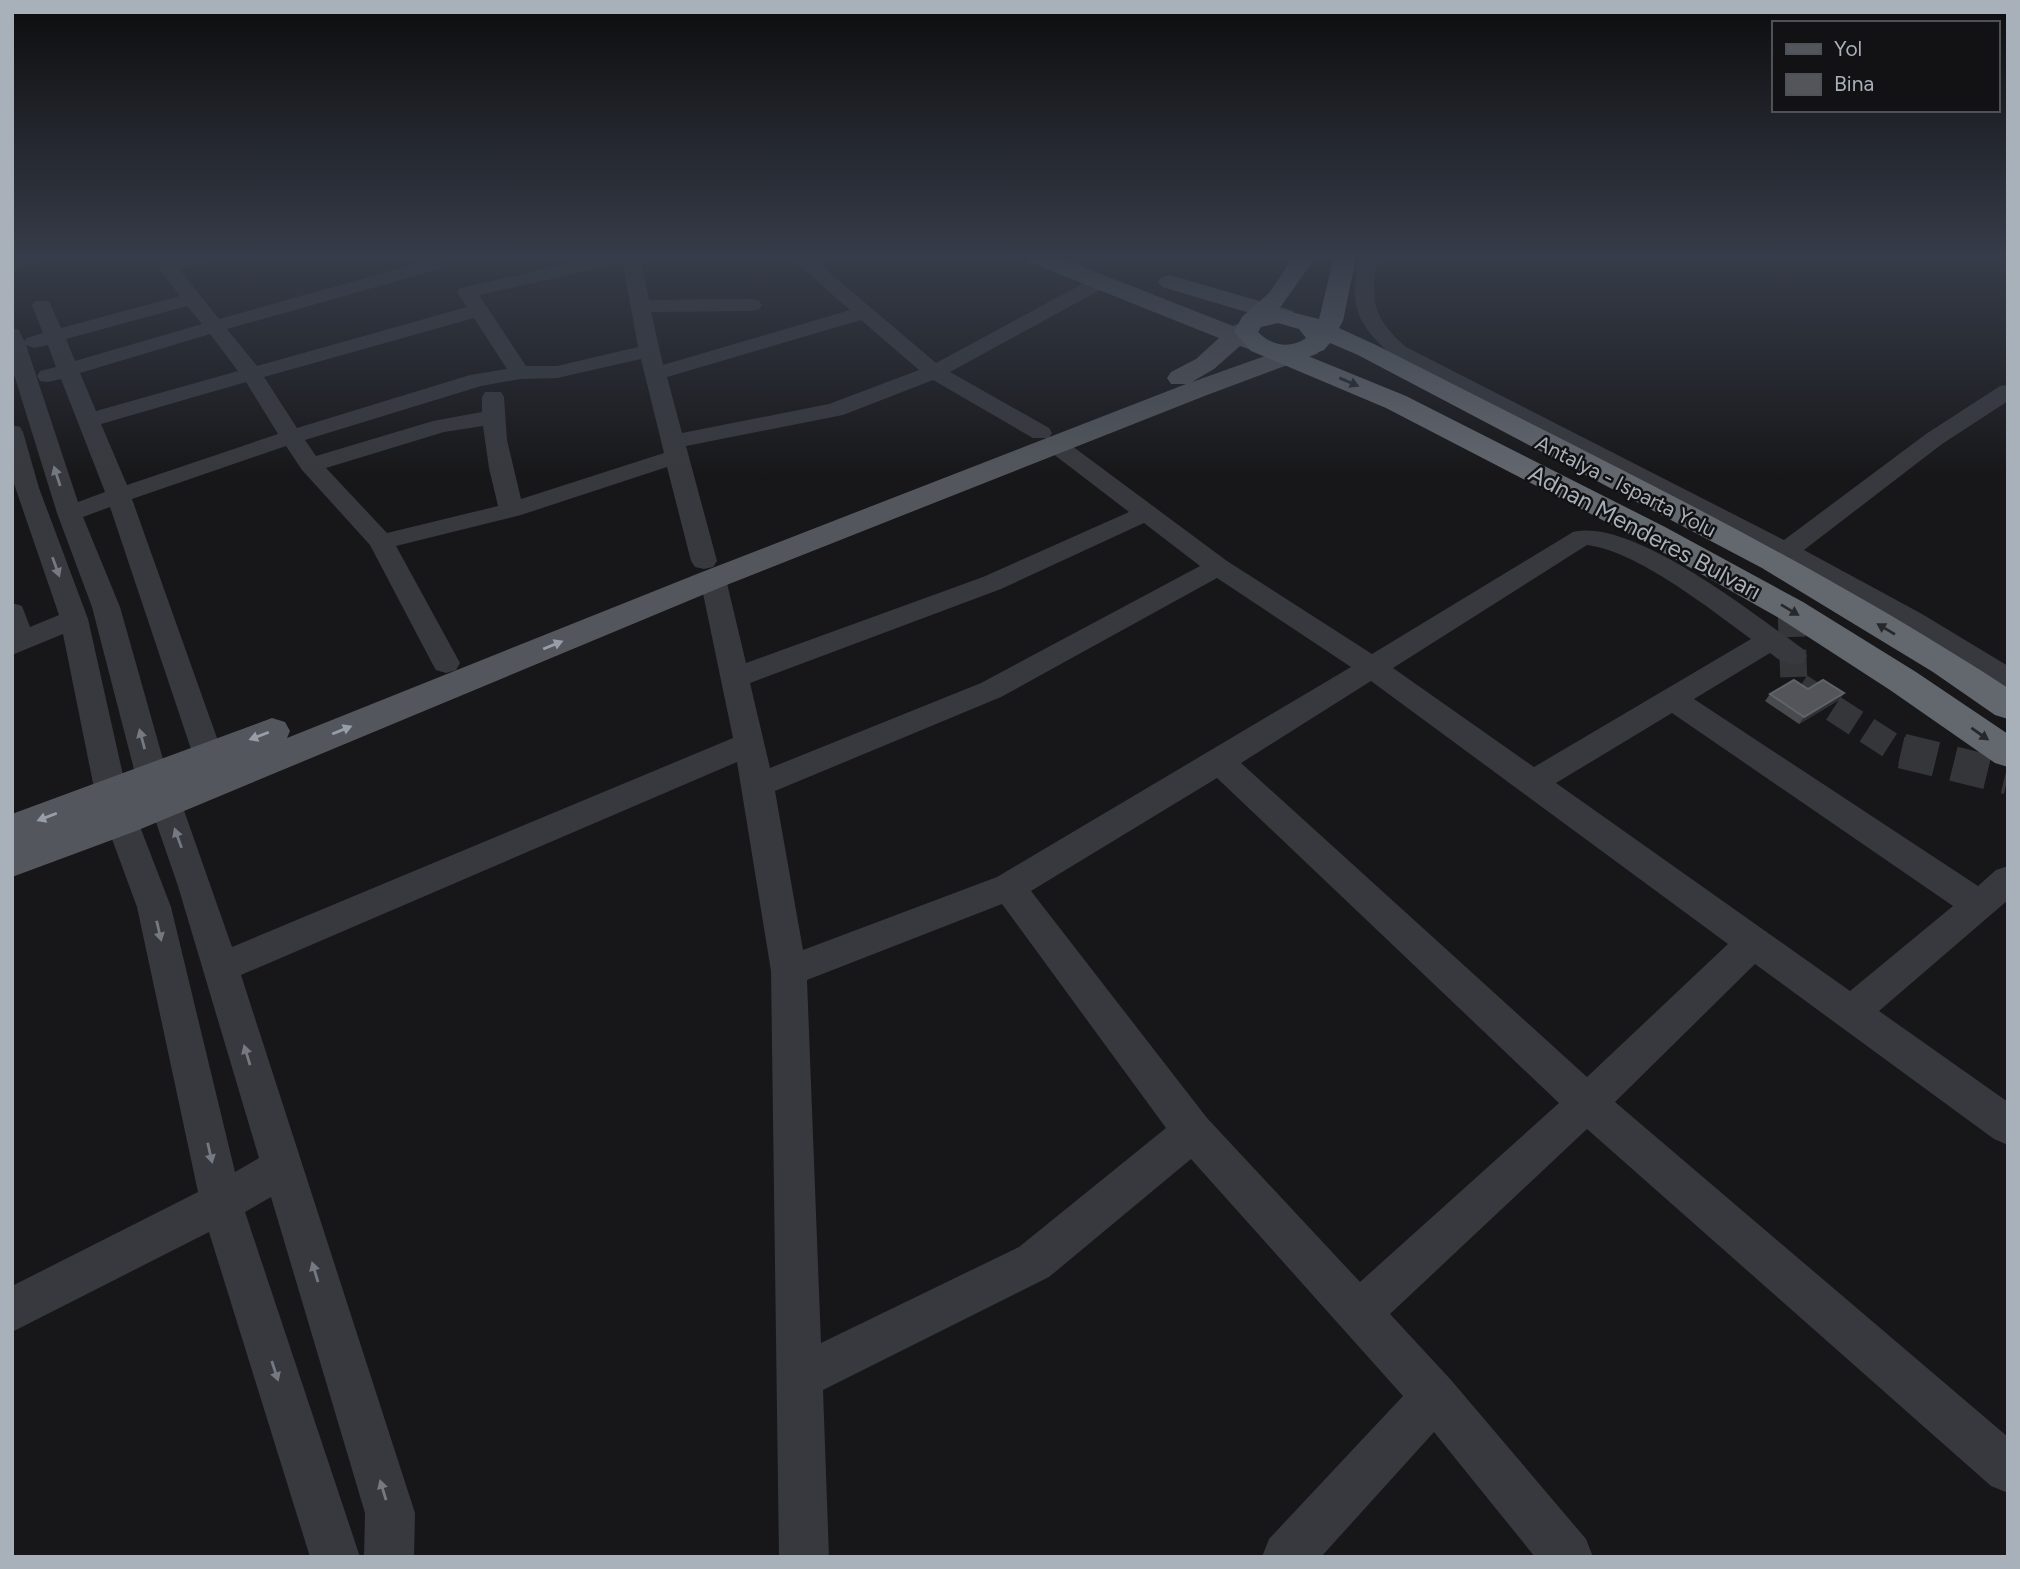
<svg xmlns="http://www.w3.org/2000/svg" width="2020" height="1569" font-family="Figtree,sans-serif">
<style>
.lines{fill:none;stroke-linecap:round;stroke-linejoin:round}
.minor-tunnel-far1{stroke:#343639;stroke-width:27;stroke-dasharray:27 13;stroke-linecap:butt}
.minor-tunnel{stroke:#343639;stroke-width:35;stroke-dasharray:35 18;stroke-linecap:butt}
.minor{fill:#37393e;fill-rule:evenodd}
.major{fill:#53575d;fill-rule:evenodd}
.highway{fill:#63686f;fill-rule:evenodd}
.wall{fill:#484a4e}
.shaded-wall{fill:#303134}
.building{fill:#53555a;stroke:#606368;stroke-width:2}
.oneway{fill:#26282b}
.oneway2{fill:#757a82}
.oneway3{fill:#979ea7}
.labels{text-anchor:middle;dominant-baseline:central;stroke-width:5;stroke-linejoin:round;paint-order:stroke}
.far-street-label{font-size:21px;fill:#a8b0b9;stroke:#121214}
.street-label{font-size:24px;fill:#a8b0b9;stroke:#121214}
</style>
<rect width="100%" height="100%" fill="#171719"/>
<g class="lines">
<path class="minor-tunnel-far1" d="M 1791,610 L 1794,683 L 1896,749 L 1909,752"/>
<path class="minor-tunnel" d="M 1902,751 L 2008,777"/>
<g class="minor">
<path d="M 41,257 L 39,261 L 12,271 L 12,258 Z"/>
<path d="M 179,257 L 208,257 L 206,261 L 179,269 L 219,319 L 433,259 L 442,265 L 440,269 L 227,329 L 257,366 L 467,307 L 457,292 L 460,288 L 599,257 L 640,257 L 649,300 L 752,299 L 759,301 L 762,305 L 759,309 L 752,311 L 651,312 L 663,365 L 850,310 L 790,257 L 811,257 L 936,363 L 1095,277 L 1109,277 L 1112,281 L 1109,285 L 950,372 L 1049,428 L 1052,433 L 1049,438 L 1033,438 L 933,380 L 843,415 L 686,446 L 717,561 L 713,567 L 704,569 L 695,567 L 691,561 L 667,467 L 521,515 L 396,546 L 460,663 L 456,670 L 446,673 L 436,670 L 432,663 L 370,545 L 302,470 L 286,446 L 132,499 L 223,755 L 219,763 L 208,766 L 197,763 L 193,755 L 110,507 L 83,517 L 120,607 L 168,777 L 181,802 L 232,947 L 733,738 L 700,579 L 704,573 L 713,571 L 722,573 L 726,579 L 746,663 L 983,577 L 1129,512 L 1048,450 L 1044,445 L 1048,440 L 1064,440 L 1227,561 L 1372,654 L 1573,532 C 1632,517 1755,615 1803,649 L 1807,656 L 1803,663 C 1788,667 1782,662 1770,653 L 1694,699 L 1978,886 L 1996,870 L 2008,866 L 2008,900 L 1879,1011 L 2008,1102 L 2008,1145 L 1994,1139 L 1755,964 L 1615,1102 L 2008,1437 L 2008,1493 L 1991,1486 L 1587,1129 L 1390,1314 L 1451,1380 L 1586,1539 L 1593,1557 L 1535,1557 L 1434,1432 L 1321,1557 L 1262,1557 L 1269,1539 L 1403,1396 L 1191,1159 L 1049,1277 L 823,1390 L 829,1557 L 779,1557 L 771,971 L 737,762 L 241,975 L 415,1513 L 414,1557 L 364,1557 L 365,1513 L 271,1197 L 245,1212 L 360,1557 L 310,1557 L 209,1232 L 12,1332 L 12,1286 L 198,1192 L 137,907 L 95,793 L 63,634 L 12,655 L 12,603 L 22,606 L 30,627 L 59,615 L 12,478 L 12,425 L 20,427 L 23,432 L 39,488 L 88,619 L 127,793 L 171,907 L 235,1172 L 259,1158 L 178,886 L 149,802 L 136,777 L 92,607 L 57,513 L 12,368 L 12,328 L 19,330 L 24,341 L 27,338 L 43,333 L 32,305 L 35,301 L 49,301 L 61,328 L 180,296 L 158,267 L 160,263 ZM 623,263 L 638,347 L 557,366 L 526,366 L 479,295 ZM 187,306 L 202,324 L 75,361 L 66,339 ZM 474,318 L 507,369 L 470,375 L 297,428 L 264,377 ZM 861,320 L 919,370 L 829,404 L 682,433 L 667,377 ZM 210,334 L 238,371 L 96,411 L 80,373 ZM 26,345 L 34,348 L 48,345 L 56,367 L 40,371 L 37,376 L 40,381 L 48,382 L 61,379 L 105,492 L 78,502 ZM 641,359 L 664,453 L 521,499 L 507,440 L 504,397 L 501,392 L 485,392 L 482,397 L 482,412 L 433,421 L 316,456 L 305,440 L 481,386 L 520,379 L 557,378 ZM 246,382 L 278,434 L 127,485 L 101,424 ZM 483,426 L 489,468 L 498,506 L 387,533 L 326,468 L 444,432 ZM 1144,523 L 1200,566 L 981,683 L 770,768 L 750,683 L 1001,589 ZM 1587,545 C 1637,551 1710,609 1751,639 L 1534,767 L 1393,668 ZM 1217,578 L 1351,667 L 997,877 L 803,950 L 775,791 L 1001,697 ZM 1371,681 L 1728,944 L 1587,1077 L 1241,763 ZM 1672,713 L 1953,906 L 1850,991 L 1556,783 ZM 1217,778 L 1559,1103 L 1360,1282 L 1207,1118 L 1031,891 ZM 1002,904 L 1166,1128 L 1019,1247 L 821,1343 L 807,980 Z"/>
<path d="M 1360,257 L 1378,257 C 1369,300 1373,318 1406,347 L 1784,540 L 1926,434 L 2000,386 L 2008,385 L 2008,401 L 1942,444 L 1804,550 L 1922,614 L 2008,666 L 2008,689 L 1998,686 L 1902,626 L 1787,563 L 1773,569 L 1764,567 L 1760,561 L 1768,552 L 1392,355 C 1356,324 1348,303 1360,257 Z"/>
</g>
<g class="major">
<path d="M 1026,257 L 1058,257 L 1233,326 L 1247,320 L 1256,322 L 1259,327 L 1254,334 L 1263,338 L 1267,343 L 1263,348 L 1254,351 L 1240,346 L 1214,369 L 1192,382 L 1299,344 L 1308,341 L 1317,344 L 1321,349 L 1317,354 L 1207,395 L 724,586 L 136,831 L 12,877 L 12,814 L 272,718 L 285,722 L 290,731 L 287,738 L 702,572 L 1186,384 L 1171,384 L 1167,378 L 1171,372 L 1196,359 L 1219,338 L 1029,262 Z"/>
<path d="M 1170,275 L 1293,311 L 1296,316 L 1293,321 L 1284,323 L 1162,287 L 1158,282 L 1162,277 Z"/>
</g>
<path class="highway" d="M 1293,257 L 1316,257 L 1279,309 L 1319,319 L 1334,257 L 1356,257 L 1343,321 L 1339,328 L 1376,345 C 1589,454 1807,557 2008,688 L 2008,719 L 1995,715 L 1933,672 L 1762,568 L 1358,355 L 1330,343 L 1324,350 L 1308,356 L 1406,396 L 1665,527 L 1803,602 L 1916,672 L 2008,734 L 2008,767 L 1995,763 L 1890,690 L 1779,618 L 1643,541 L 1386,408 L 1251,351 L 1234,332 L 1242,317 L 1270,292 ZM 1278,323 L 1299,329 L 1306,338 C 1291,349 1271,346 1258,332 L 1261,327 Z"/>
</g>
<path class="wall" d="M 1808,689 L 1844,693 L 1839,700 L 1799,724 L 1765,701 L 1770,694 Z"/>
<path class="shaded-wall" d="M 1844,693 L 1839,700 L 1799,724 L 1804,717 Z"/>
<path class="building" d="M 1794,680 L 1808,689 L 1823,680 L 1844,693 L 1804,717 L 1770,694 Z"/>
<defs><path id="oneway-solid" d="M-6-.8H1V-3.2L6.5 0L1 3.2V.8H-6Z" transform="scale(1.75)"/></defs>
<g class="oneway">
<use href="#oneway-solid" transform="translate(1349 382) rotate(23)"/>
<use href="#oneway-solid" transform="translate(1790 610) rotate(31)"/>
<use href="#oneway-solid" transform="translate(1886 629) rotate(-149)"/>
<use href="#oneway-solid" transform="translate(1980 734) rotate(35)"/>
</g>
<g class="oneway2">
<use href="#oneway-solid" transform="translate(57 476) rotate(-108)"/>
<use href="#oneway-solid" transform="translate(56 567) rotate(70)"/>
<use href="#oneway-solid" transform="translate(142 739) rotate(-105)"/>
<use href="#oneway-solid" transform="translate(178 838) rotate(-110)"/>
<use href="#oneway-solid" transform="translate(159 931) rotate(77)"/>
<use href="#oneway-solid" transform="translate(247 1055) rotate(-107)"/>
<use href="#oneway-solid" transform="translate(210 1153) rotate(77)"/>
<use href="#oneway-solid" transform="translate(315 1272) rotate(-107)"/>
<use href="#oneway-solid" transform="translate(275 1371) rotate(72)"/>
<use href="#oneway-solid" transform="translate(383 1490) rotate(-107)"/>
</g>
<g class="oneway3">
<use href="#oneway-solid" transform="translate(553 645) rotate(-22)"/>
<use href="#oneway-solid" transform="translate(342 730) rotate(-22)"/>
<use href="#oneway-solid" transform="translate(259 736) rotate(159)"/>
<use href="#oneway-solid" transform="translate(47 817) rotate(159)"/>
</g>
<linearGradient id="sky" x2="0" y2="1"><stop stop-color="#0d0d0e"/><stop offset="0.54" stop-color="#363c49"/><stop offset="1" stop-color="#363c49" stop-opacity="0"/></linearGradient>
<rect width="2020" height="477" fill="url(#sky)"/>
<g class="labels">
<g class="far-street-label">
<text transform="translate(1626 486) rotate(27)">Antalya - Isparta Yolu</text>
</g>
<g class="street-label">
<text transform="translate(1645 532) rotate(28)">Adnan Menderes Bulvarı</text>
</g>
</g>
<rect width="2020" height="1569" fill="none" stroke="#a8b0b9" stroke-width="28"/>
<rect x="1772" y="21" width="228" height="91" fill="#121214" stroke="#4e5156" stroke-width="2"/>
<rect x="1786" y="44" width="35" height="10" fill="#53575d" stroke="#4e5156" stroke-width="2"/>
<text x="1834" y="56" font-size="21" fill="#a8b0b9">Yol</text>
<rect x="1786" y="74" width="35" height="21" fill="#53555a" stroke="#4e5156" stroke-width="2"/>
<text x="1834" y="91" font-size="21" fill="#a8b0b9">Bina</text>
</svg>
